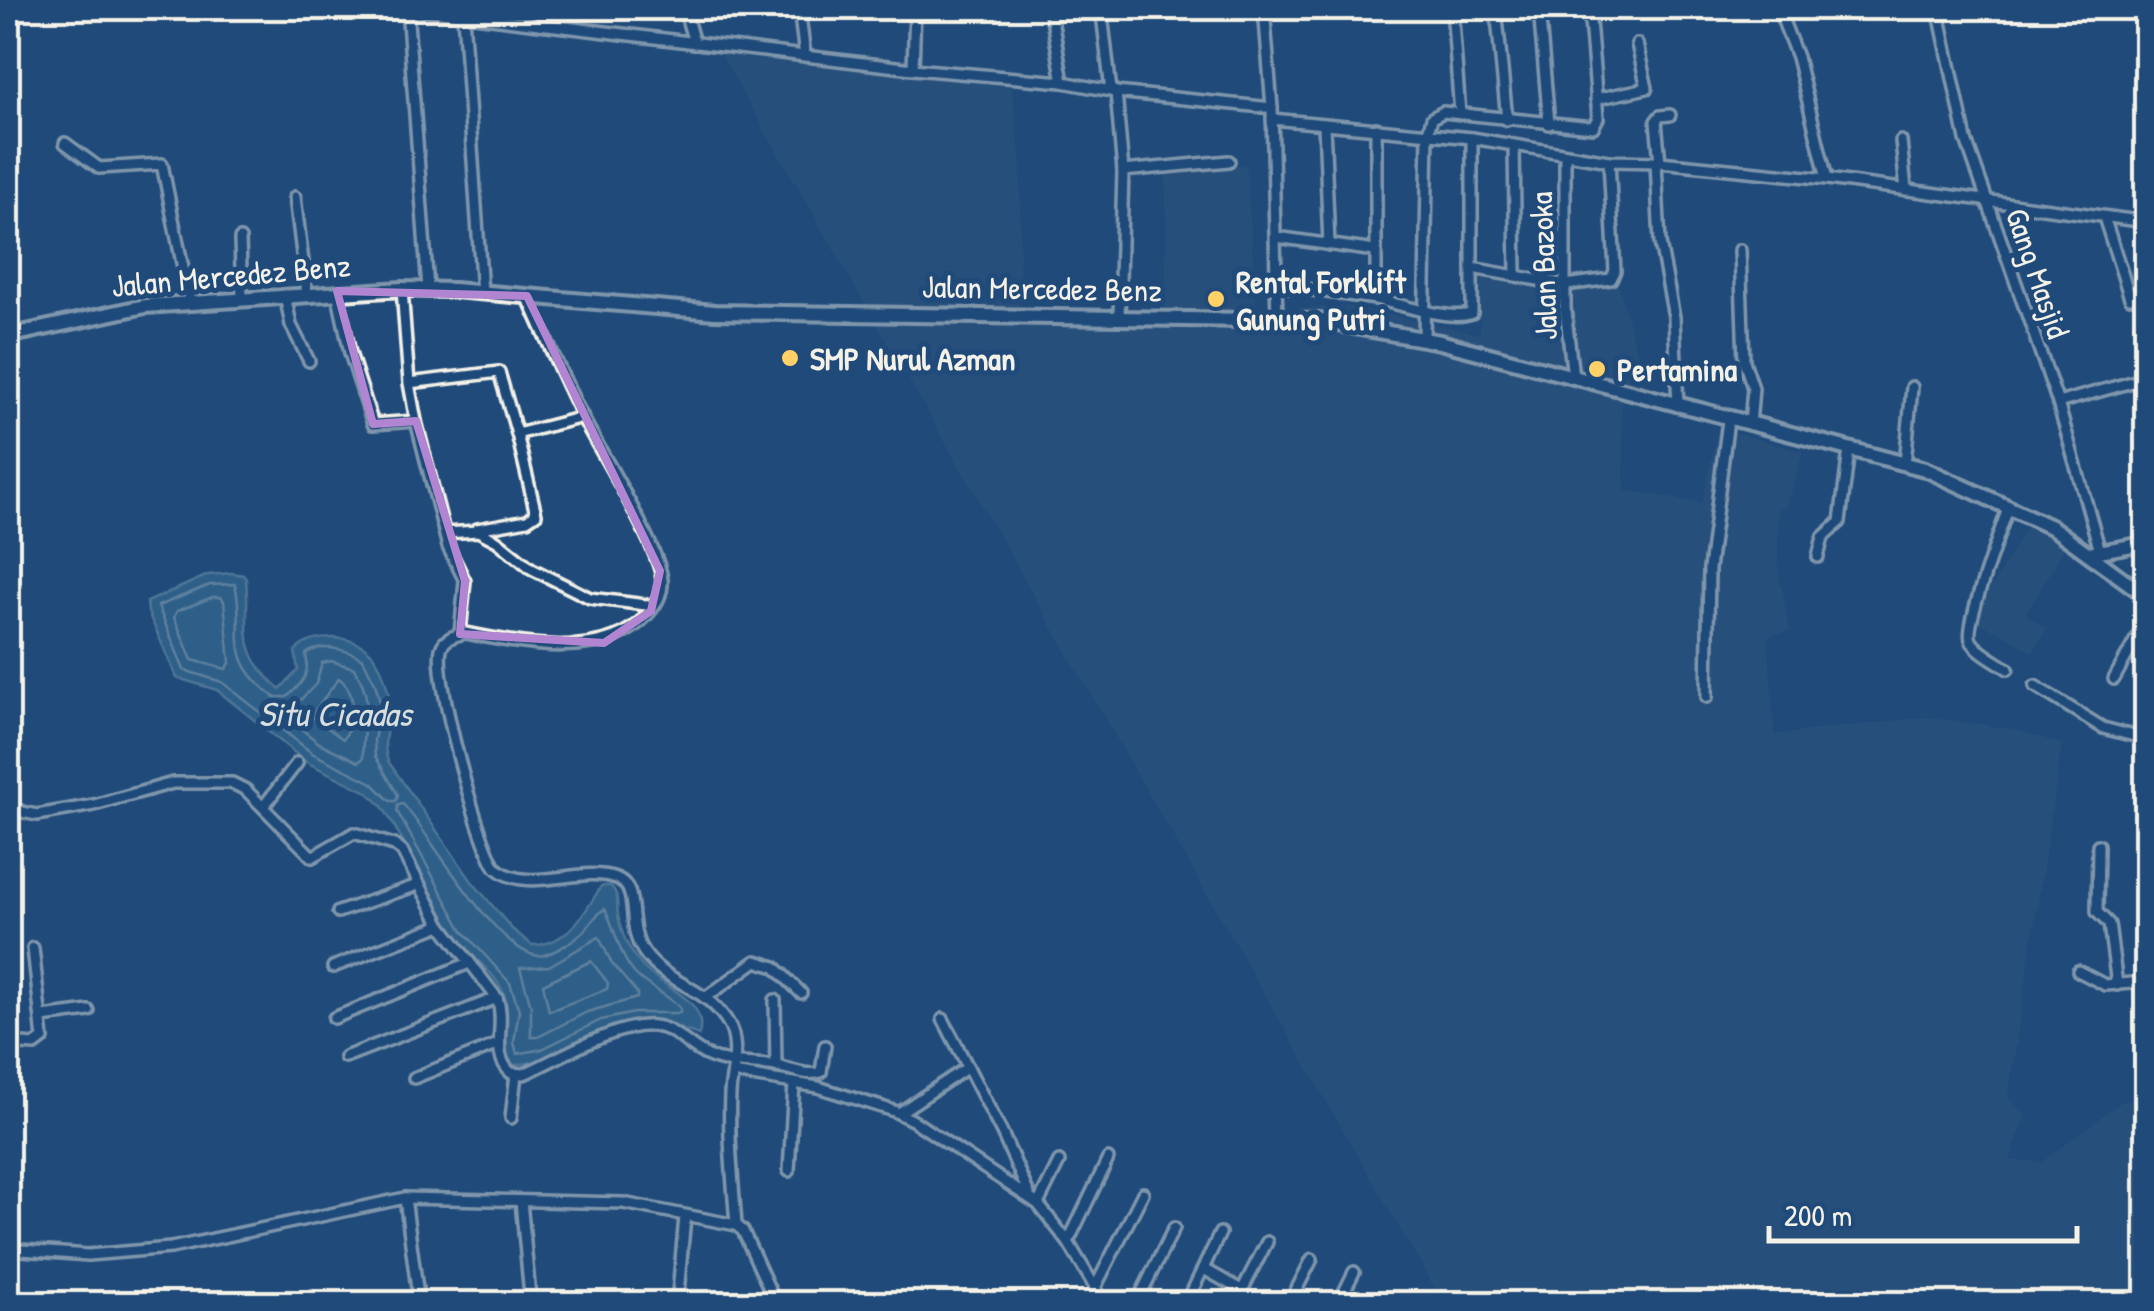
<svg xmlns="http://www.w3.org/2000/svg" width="2154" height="1311" font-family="'Patrick Hand',sans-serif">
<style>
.built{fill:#31557b}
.water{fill:#41799a;stroke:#89a9b9;stroke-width:2.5}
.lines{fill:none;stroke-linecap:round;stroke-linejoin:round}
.shore{stroke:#acc1c9;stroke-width:2.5}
.street-casing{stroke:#f4f1e8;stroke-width:16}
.secondary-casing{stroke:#f4f1e8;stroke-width:19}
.primary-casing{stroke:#f4f1e8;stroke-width:20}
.street{stroke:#1f4a7a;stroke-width:9}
.secondary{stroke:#1f4a7a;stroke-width:11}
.primary{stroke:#1f4a7a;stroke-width:12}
.marked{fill:none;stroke:#b185d1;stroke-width:8;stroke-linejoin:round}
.poi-dot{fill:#ffd166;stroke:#1f4a7a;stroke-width:4}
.labels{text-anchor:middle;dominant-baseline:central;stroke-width:10;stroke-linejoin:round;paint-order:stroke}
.street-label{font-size:32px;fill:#f4f1e8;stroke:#1f4a7a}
.poi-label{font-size:32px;font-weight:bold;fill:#f4f1e8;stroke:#1f4a7a;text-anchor:start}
.water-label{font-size:35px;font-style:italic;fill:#d9dfdc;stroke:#1f4a7a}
</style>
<rect width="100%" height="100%" fill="#1f4a7a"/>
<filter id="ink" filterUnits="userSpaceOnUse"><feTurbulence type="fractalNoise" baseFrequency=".01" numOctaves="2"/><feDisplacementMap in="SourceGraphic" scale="20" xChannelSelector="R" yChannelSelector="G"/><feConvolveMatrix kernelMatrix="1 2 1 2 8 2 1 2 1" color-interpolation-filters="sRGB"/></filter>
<g filter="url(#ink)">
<g class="built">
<path d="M 720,53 L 793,56 L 892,75 L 1012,86 L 1021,163 L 1019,306 L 1166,315 L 1166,168 L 1246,165 L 1257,311 L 1345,306 L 1480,334 L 1479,271 L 1560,291 L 1618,283 L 1651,406 L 1621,399 L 1625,490 L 1702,503 L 1718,428 L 1803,452 L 1786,508 L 1778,509 L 1778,568 L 1790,631 L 1768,636 L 1775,735 L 1925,717 L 2014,729 L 2062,744 L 2008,1098 L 2026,1115 L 2010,1160 L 2042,1162 L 2122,1101 L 2146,1099 L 2146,1303 L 1443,1303 Z"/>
<path d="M 2028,524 L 2065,547 L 2026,614 L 2047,629 L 2032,653 L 2011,638 L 1979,623 L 1985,598 Z"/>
</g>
<path class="water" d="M 231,573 L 244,575 L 246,579 C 251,631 235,650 280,689 L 298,670 L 295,651 C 311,634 349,634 368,650 C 379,659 385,678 388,692 C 395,716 379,738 388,761 L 471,880 L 512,929 L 532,945 C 566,946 586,912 601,886 L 611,886 C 620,896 616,903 618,915 C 621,934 630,952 642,966 C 661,988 709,998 699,1035 L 659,1022 L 623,1024 L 594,1033 L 535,1062 L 514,1065 C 494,1048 515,1019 503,992 C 492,968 467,955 453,933 C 426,892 409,845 381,805 L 367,792 L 306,762 L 217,690 L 177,678 L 148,612 L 147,602 L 208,575 Z"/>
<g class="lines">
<g class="shore">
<path d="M 235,584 C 247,635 221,656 274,697 L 287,697 C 302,684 310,675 306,654 C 321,643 347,649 363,659 L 375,683 L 381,706 L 374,740 L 375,756 L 398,795 L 396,801 L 390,801 L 372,783 L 312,753 L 222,682 L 184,670 L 158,606 L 210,585 Z"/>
<path d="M 213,597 L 220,597 L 224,601 L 230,663 L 226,669 L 192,660 L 174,617 L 177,611 Z"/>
<path d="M 331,661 L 354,668 C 378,706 360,719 363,758 L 359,762 L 319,743 L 285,716 L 316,684 L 322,663 Z"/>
<path d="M 339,678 C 357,692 356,722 343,739 L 311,716 Z"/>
<path d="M 403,804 C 428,831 504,966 544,955 C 558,951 573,941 584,931 C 592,923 596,913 605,909 C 616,930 618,954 635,974 C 648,988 668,994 680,1008 L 680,1013 L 634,1013 L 601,1020 L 542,1049 L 517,1054 L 514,1042 L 519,1010 L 510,983 L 463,931 L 397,811 L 398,805 Z"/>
<path d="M 599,937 L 612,964 L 637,993 L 637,998 L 587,1012 L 538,1037 L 531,1037 L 531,1006 L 520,968 L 549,966 Z"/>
<path d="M 591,961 L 608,983 L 607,989 L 549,1011 L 543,984 Z"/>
</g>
<defs>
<g id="street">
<path d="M 407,8 L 913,69 L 1063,82 L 1116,92 L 1272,108"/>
<path d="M 407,8 L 428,289"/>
<path d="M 684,8 L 694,43"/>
<path d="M 799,8 L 805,56"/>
<path d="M 1050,8 L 1063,82"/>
<path d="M 1264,8 L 1272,108 L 1277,319"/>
<path d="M 1452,8 L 1460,114"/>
<path d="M 1496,8 L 1507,120"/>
<path d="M 1539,8 L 1549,124"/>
<path d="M 1778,8 L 1797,57 L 1827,179"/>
<path d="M 1938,8 L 1966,140 L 2058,403 L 2100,551"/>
<path d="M 2116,8 L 2124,12 L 2146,12"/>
<path d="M 463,15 L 482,293"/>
<path d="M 913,69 L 915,8"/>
<path d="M 1111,91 L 1102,14 L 1128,8"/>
<path d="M 1116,92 L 1123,171 L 1119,317"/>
<path d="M 1596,99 L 1647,88 L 1637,44"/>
<path d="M 1272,119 L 1472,138 L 1609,161 L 1660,162 L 1827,179 L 2146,222"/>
<path d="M 1324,124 L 1329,245"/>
<path d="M 1901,141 L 1906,190"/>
<path d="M 65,143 L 99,168 L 162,164 L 190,303"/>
<path d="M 1514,147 L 1516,275"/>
<path d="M 1565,154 L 1565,308 L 1573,377"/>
<path d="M 1656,162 L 1660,243 L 1674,317 L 1678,406"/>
<path d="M 1660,162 L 1656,121 L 1660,116 L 1670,115"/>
<path d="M 1123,171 L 1229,161"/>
<path d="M 295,197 L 307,294"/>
<path d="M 2104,217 L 2130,298"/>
<path d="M 1276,237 L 1375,251"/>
<path d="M 240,239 L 242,299"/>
<path d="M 1740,250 L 1744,361 L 1753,388 L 1750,425"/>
<path d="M 1472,268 L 1565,285 L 1611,279 L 1615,271 L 1609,161"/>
<path d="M 1277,285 L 1376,299 L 1376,128"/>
<path d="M 402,289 L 409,383 L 416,421 L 448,547 L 465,581 L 460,634"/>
<path d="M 337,291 L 350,353 L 373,424 L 416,421"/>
<path d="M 285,295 L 291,325 L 309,361"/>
<path d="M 527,296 C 546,338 564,381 585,422 C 602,454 660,549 662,580 C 663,593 656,605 648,614 C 607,662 520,644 466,633 C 456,635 444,638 441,649 C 434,679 478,842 496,868 C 527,895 580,865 616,878 C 640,887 627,922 640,946 C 658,980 698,984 721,1013 C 728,1021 733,1031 734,1041 C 737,1059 731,1076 730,1094 C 728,1137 733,1182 736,1225 L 743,1231 L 776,1304"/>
<path d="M 1376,299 C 1399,304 1452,322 1472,313 L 1472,138"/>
<path d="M 1424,338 L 1428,133 L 1432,118 L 1443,112 L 1593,127 L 1598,118 L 1589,8"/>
<path d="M 409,383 L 499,372 L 517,434"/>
<path d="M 2058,403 L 2146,378"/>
<path d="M 1905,464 L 1912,387"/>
<path d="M 477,529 L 527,520 L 536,514 L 517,434 L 583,417"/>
<path d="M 445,533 L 478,531 L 497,541 L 532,569 L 590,598 L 654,606"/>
<path d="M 1818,557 L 1823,537 L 1840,522 L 1849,450"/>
<path d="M 2008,669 C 1998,662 1976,651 1971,640 C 1964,626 2002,526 2009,506"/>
<path d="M 2114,679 L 2146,621"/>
<path d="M 2035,686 L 2103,728 L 2146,739"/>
<path d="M 1707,697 L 1709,569 L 1728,420"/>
<path d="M 8,804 L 22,812 L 37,815 L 94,805 L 173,783 L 232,783 L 246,790 L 312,857 L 354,833 L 394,845 L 402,851 L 441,925 L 497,998 C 507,1023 489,1053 511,1073 L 524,1074 C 558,1059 618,1022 654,1026 C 676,1028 689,1048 708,1056 C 730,1066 753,1062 776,1066 C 792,1069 806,1077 821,1072 L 825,1046"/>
<path d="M 263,807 L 297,763"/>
<path d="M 2098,845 L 2097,912 L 2109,924 L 2117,985"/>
<path d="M 338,912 L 418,885"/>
<path d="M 333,967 L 441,925"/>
<path d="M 2078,971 L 2105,985 L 2146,982"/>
<path d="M 705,998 L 756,961 L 775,967 L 801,993"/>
<path d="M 775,1000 L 776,1066"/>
<path d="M 42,1017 L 89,1011"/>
<path d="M 334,1018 L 469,963"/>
<path d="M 943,1019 L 1002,1133 L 1029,1194"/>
<path d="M 8,1043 L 35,1045 L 43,1039 L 33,948"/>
<path d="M 345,1057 L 497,998"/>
<path d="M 733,1073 L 818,1087 L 894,1111 L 914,1121 L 1038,1204 L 1068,1242 L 1105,1304"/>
<path d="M 414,1078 L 498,1044"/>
<path d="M 899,1113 L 968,1067"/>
<path d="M 511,1118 L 516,1074"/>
<path d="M 789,1171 L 794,1083"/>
<path d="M 405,1198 L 419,1304"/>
<path d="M 521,1201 L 530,1296"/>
<path d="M 1038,1204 L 1059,1162"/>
<path d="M 1068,1242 L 1108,1159"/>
<path d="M 8,1249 L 88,1255 L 171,1248 L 405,1198 L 623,1203 L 736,1225"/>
<path d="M 1204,1269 L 1241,1290"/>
<path d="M 1095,1288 L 1143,1193"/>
<path d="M 677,1304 L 685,1217"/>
<path d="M 1136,1304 L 1174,1228"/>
<path d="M 1186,1304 L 1220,1233"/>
<path d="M 1235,1304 L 1267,1242"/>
<path d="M 1289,1304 L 1312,1259"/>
<path d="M 1338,1304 L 1354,1272"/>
</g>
<path id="secondary" d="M 2091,553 L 2146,543"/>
<path id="primary" d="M 8,336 L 145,306 L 402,289 L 454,290 L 715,312 L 1320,321 L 1440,342 L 1925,469 L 2053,528 L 2146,596"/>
</defs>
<use href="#street" class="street-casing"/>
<use href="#secondary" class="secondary-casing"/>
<use href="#primary" class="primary-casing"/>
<use href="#street" class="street"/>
<use href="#secondary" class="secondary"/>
<use href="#primary" class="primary"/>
</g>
</g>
<path d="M0 0H2154V1311H0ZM 337,291 L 527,296 L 660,571 L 651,611 L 604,643 L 460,634 L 465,581 L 416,421 L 373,424 Z" fill="#1f4a7a" fill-opacity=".55" fill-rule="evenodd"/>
<path class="marked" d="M 337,291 L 527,296 L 660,571 L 651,611 L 604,643 L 460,634 L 465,581 L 416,421 L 373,424 Z"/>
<g class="poi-dot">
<circle cx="1216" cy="299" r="10"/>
<circle cx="790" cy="358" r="10"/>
<circle cx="1597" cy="369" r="10"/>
</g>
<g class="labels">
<g class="street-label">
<text transform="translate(1543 266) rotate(-92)">Jalan Bazoka</text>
<text transform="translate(2038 273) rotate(71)">Gang Masjid</text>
<text transform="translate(231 275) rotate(-5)">Jalan Mercedez Benz</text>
<text transform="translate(1042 288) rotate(1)">Jalan Mercedez Benz</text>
</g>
<g class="poi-label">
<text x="1236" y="281">Rental Forklift<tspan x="1236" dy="37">Gunung Putri</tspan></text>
<text x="810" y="358">SMP Nurul Azman</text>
<text x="1617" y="369">Pertamina</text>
</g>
<g class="water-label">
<text x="335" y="713">Situ Cicadas</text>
</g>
</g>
<rect width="2154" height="1311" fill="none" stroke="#1f4a7a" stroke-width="40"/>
<rect x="20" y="20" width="2114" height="1271" fill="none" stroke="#f4f1e8" stroke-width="4" filter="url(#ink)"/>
<path d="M1769 1226v15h308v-15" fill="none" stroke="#f4f1e8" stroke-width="5"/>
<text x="1784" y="1226" font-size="30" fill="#f4f1e8" stroke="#1f4a7a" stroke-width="8" paint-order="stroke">200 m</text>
</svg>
